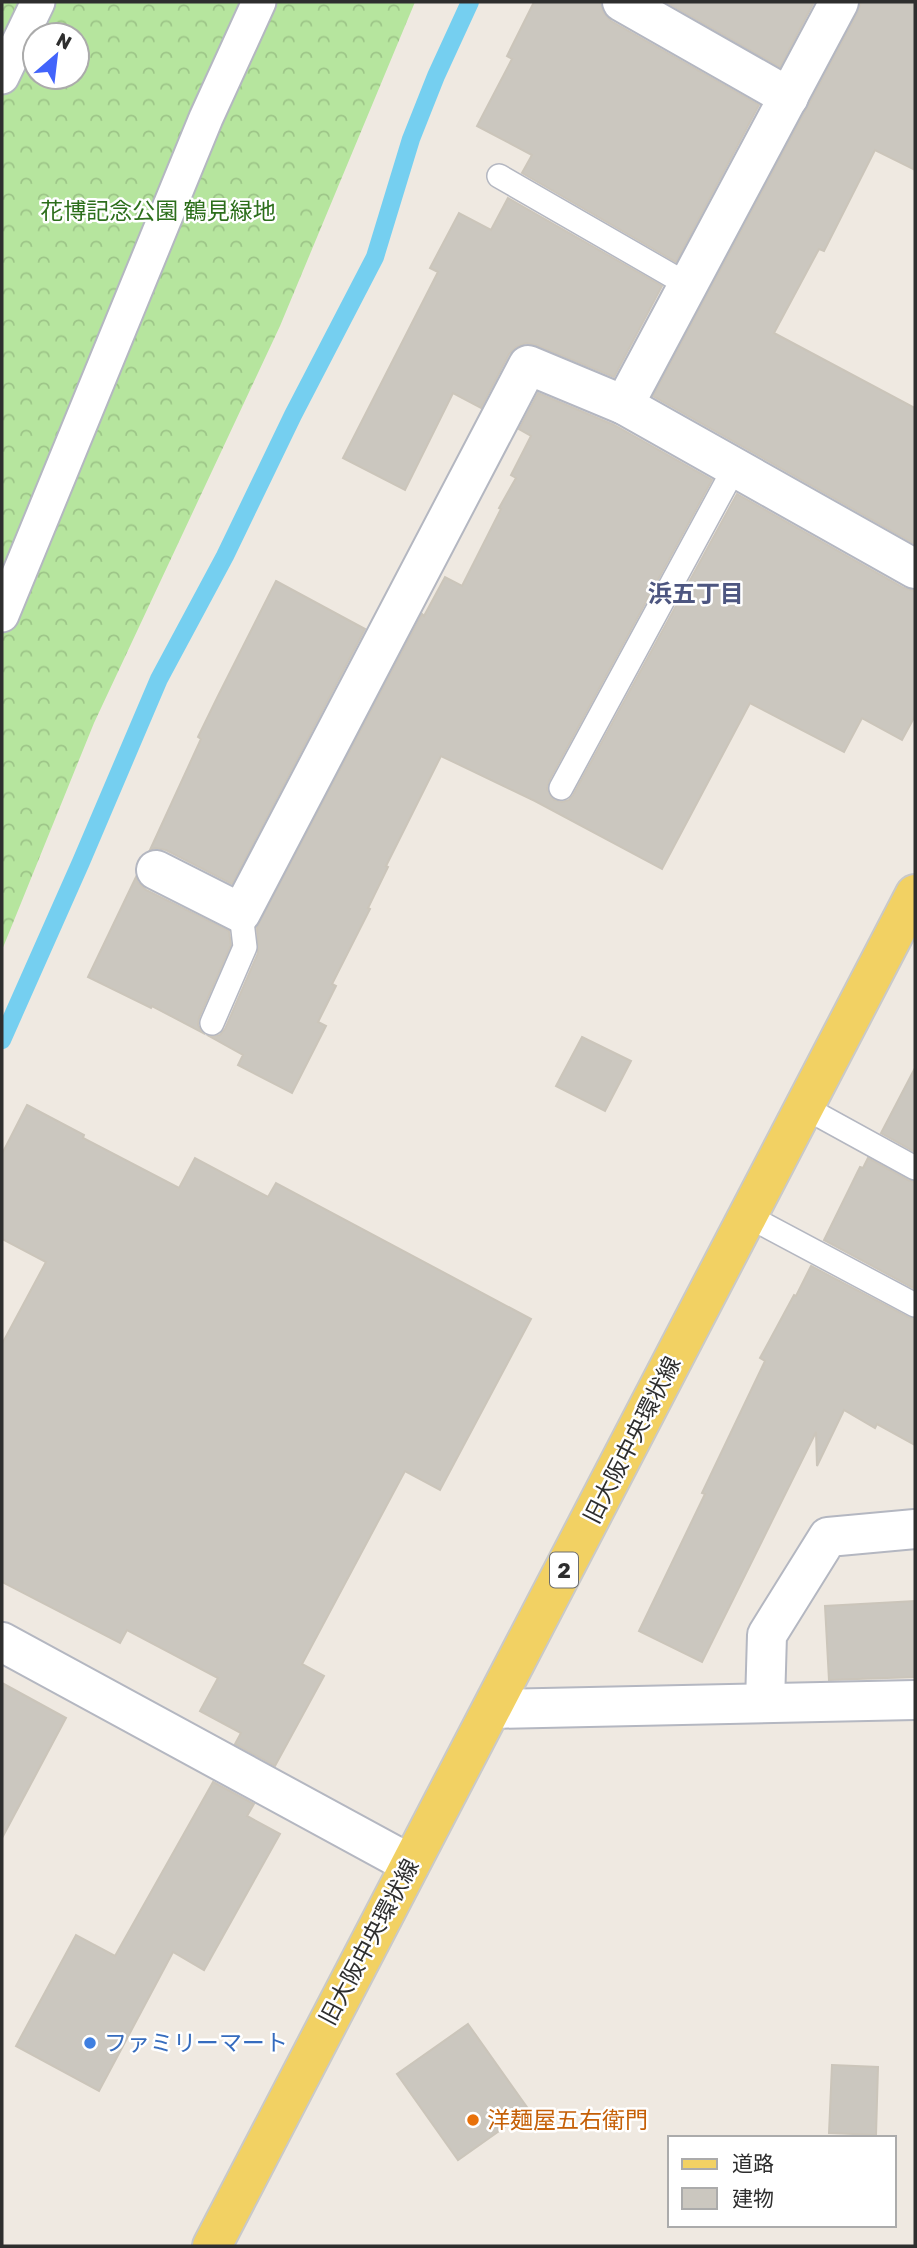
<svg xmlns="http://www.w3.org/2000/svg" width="917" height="2248" font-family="Rubik,'Noto Sans JP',sans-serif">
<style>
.forest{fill:url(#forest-crowns);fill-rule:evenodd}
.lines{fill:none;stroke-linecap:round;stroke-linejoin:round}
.stream{stroke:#75cff0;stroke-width:18}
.building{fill:#cbc7bf;stroke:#cbc5ba;stroke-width:2}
.service-casing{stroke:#b4b7c1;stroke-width:26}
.pedestrian-casing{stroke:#b4b7c1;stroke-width:37}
.minor-casing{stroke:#b4b7c1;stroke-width:42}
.primary-casing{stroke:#c9c9c9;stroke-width:42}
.service{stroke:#fff;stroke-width:23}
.pedestrian{stroke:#fff;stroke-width:33}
.minor{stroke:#fff;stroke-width:38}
.primary{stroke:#f2d163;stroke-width:38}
.shop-dot{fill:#3f7fe0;stroke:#fff;stroke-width:2.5}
.food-dot{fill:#e8710a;stroke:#fff;stroke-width:2.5}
.labels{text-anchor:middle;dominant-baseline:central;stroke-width:5;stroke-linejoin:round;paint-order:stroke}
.shield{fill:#fff;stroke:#6d6d6d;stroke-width:2}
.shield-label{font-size:21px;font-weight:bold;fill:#2e2e2e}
.park-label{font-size:23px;fill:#2c6e1b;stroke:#fff}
.street-label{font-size:23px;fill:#2e2e2e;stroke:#fff}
.shop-label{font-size:23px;fill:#366cbe;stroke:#fff;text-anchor:start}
.food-label{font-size:23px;fill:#c56008;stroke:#fff;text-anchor:start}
.neighbourhood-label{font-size:24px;font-weight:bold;fill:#4d5680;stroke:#fff}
</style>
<defs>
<pattern id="forest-crowns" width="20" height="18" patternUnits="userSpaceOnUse" patternTransform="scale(1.75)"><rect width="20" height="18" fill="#b6e59e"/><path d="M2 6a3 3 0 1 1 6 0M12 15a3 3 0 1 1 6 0" fill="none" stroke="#9dc588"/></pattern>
</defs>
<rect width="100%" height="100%" fill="#efe9e1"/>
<path class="forest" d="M 2,2 L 415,2 L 280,326 L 94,723 L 2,950 ZM 35,35 L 77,35 L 77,77 L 35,77 Z"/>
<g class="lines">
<path class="stream" d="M 2,1040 L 81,862 L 159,679 L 225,556 L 293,415 L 375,257 L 411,139 L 436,76 L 470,2"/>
</g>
<g class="building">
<path d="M 534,2 L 600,2 L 603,12 L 611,21 L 759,105 L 676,262 L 522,173 L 532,155 L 477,126 L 512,59 L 507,56 Z"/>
<path d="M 666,2 L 814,2 L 780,67 Z"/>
<path d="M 861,2 L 915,2 L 915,170 L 875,150 L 824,251 L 819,249 L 774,333 L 915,408 L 915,544 L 653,396 L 858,12 Z"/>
<path d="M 508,198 L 662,286 L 614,377 L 536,345 L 526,343 L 516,347 L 509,354 L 481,408 L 453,393 L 405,490 L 343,458 L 438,272 L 430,268 L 459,213 L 491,230 Z"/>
<path d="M 538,393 L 614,425 L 712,480 L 549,781 L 547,789 L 554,800 L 562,802 L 569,800 L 573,795 L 737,494 L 904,588 L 915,591 L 915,716 L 902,740 L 862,718 L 844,752 L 750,703 L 662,869 L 535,801 L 441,756 L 386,866 L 388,867 L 368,908 L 370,909 L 332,984 L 336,986 L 318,1022 L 326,1026 L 292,1093 L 238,1065 L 243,1055 L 209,1036 L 220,1035 L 225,1029 L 258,953 L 257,927 L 422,614 L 424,616 L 445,577 L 462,586 L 501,509 L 499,508 L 516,478 L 511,475 L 531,436 L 519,429 Z"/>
<path d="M 276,581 L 365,629 L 232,884 L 166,850 L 155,848 L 150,850 L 201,739 L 198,737 L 218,696 Z"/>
<path d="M 136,877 L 138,882 L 146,890 L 229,931 L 231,945 L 199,1018 L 198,1025 L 203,1033 L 152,1006 L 151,1008 L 88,977 Z"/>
<path d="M 582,1037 L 631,1061 L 605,1111 L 556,1086 Z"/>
<path d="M 915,1068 L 915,1152 L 881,1133 Z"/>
<path d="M 27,1105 L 84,1135 L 83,1138 L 179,1188 L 195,1158 L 268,1197 L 276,1183 L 531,1319 L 440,1490 L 405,1471 L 302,1664 L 324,1676 L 275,1766 L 235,1744 L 241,1733 L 200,1711 L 218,1678 L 127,1630 L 120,1643 L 2,1582 L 2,1344 L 46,1262 L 2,1239 L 2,1154 Z"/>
<path d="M 868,1158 L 908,1180 L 915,1182 L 915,1289 L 824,1240 L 860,1167 L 863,1168 Z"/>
<path d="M 811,1266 L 908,1317 L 915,1319 L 915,1445 L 877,1424 L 875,1428 L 844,1410 L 817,1466 L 816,1432 L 702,1662 L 639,1631 L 705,1494 L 702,1493 L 765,1361 L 760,1358 L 794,1295 L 796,1296 Z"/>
<path d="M 915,1601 L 915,1677 L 829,1680 L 825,1606 Z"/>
<path d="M 2,1683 L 66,1718 L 2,1838 Z"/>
<path d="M 213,1782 L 254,1804 L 247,1816 L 280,1834 L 204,1970 L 173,1952 L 99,2091 L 16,2046 L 76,1935 L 115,1956 Z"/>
<path d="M 468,2024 L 529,2110 L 458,2160 L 397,2074 Z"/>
<path d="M 832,2065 L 878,2067 L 876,2135 L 829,2133 Z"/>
</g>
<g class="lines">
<defs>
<g id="service">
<path d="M 499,176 L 688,285"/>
<path d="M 561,788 L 735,467"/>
<path d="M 212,1023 L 245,947 L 241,913"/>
<path d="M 804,1107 L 915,1168"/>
<path d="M 748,1216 L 915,1305"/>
</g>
<g id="pedestrian">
<path d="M 2,77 L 38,2"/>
<path d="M 2,615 L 206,118 L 259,2"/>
</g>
<g id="minor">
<path d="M 622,2 L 789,97"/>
<path d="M 624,405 L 839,2"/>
<path d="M 156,870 L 241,913 L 528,365 L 624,405 L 915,569"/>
<path d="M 2,1642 L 410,1864"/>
<path d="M 765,1703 L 767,1635 L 828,1537 L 915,1529"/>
<path d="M 492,1709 L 915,1700"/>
</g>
<path id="primary" d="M 212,2246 L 915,894"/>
</defs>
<use href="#service" class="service-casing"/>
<use href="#pedestrian" class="pedestrian-casing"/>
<use href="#minor" class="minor-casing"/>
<use href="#primary" class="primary-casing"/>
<use href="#service" class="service"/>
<use href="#pedestrian" class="pedestrian"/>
<use href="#minor" class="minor"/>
<use href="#primary" class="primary"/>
</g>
<circle class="shop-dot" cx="90" cy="2043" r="7"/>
<circle class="food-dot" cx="473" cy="2120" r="7"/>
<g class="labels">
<rect class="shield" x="550" y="1552.5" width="28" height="35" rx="5"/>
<g class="shield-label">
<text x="564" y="1570">2</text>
</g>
<g class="park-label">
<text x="158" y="211">花博記念公園 鶴見緑地</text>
</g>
<g class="street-label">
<text transform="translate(632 1440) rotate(-63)">旧大阪中央環状線</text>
<text transform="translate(369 1942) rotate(-62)">旧大阪中央環状線</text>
</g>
<g class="shop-label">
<text x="104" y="2043">ファミリーマート</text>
</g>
<g class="food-label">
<text x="487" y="2120">洋麺屋五右衛門</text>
</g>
<g class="neighbourhood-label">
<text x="696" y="594">浜五丁目</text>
</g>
</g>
<rect width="917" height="2248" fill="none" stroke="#2e2e2e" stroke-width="7"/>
<rect x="668" y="2136" width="228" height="91" fill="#ffffff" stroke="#ababab" stroke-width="2"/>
<rect x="682" y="2159" width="35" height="10" fill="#f2d163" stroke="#ababab" stroke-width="2"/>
<text x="732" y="2171" font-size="21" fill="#2e2e2e">道路</text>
<rect x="682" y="2188" width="35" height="21" fill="#cbc7bf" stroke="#ababab" stroke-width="2"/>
<text x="732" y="2206" font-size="21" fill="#2e2e2e">建物</text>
<g transform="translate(56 56) rotate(28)"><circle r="33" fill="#ffffff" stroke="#ababab" stroke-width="2"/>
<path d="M0-5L12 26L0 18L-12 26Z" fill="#4264fb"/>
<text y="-10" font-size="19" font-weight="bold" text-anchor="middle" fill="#2e2e2e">N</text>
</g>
</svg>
